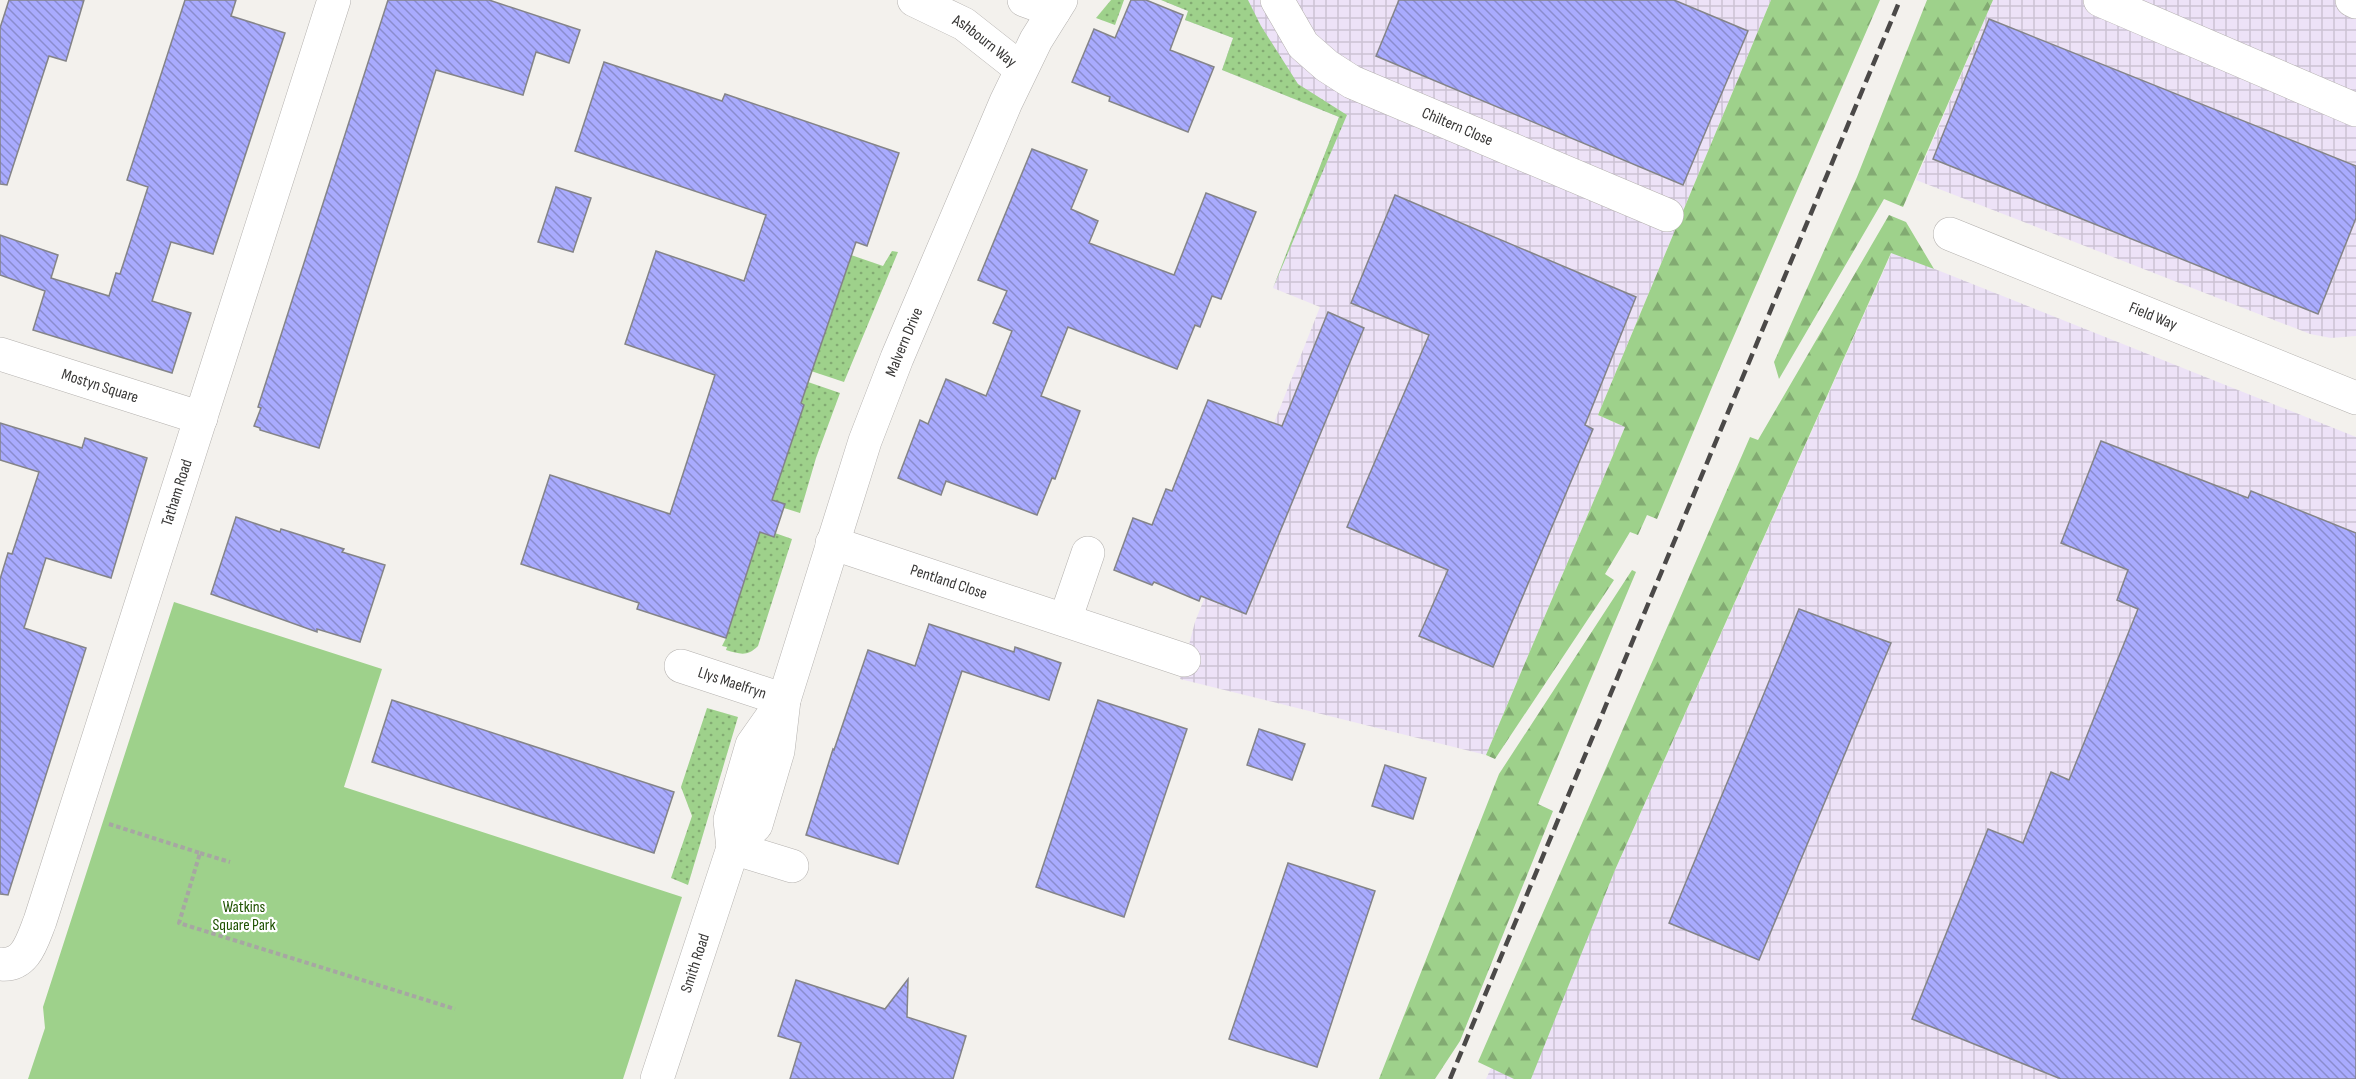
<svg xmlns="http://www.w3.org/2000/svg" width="2356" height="1079" font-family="'Sofia Sans Condensed',sans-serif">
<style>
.industrial{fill:url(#industrial-grid)}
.grass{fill:url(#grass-dots)}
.forest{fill:url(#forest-firs)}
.park{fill:#9ed18b}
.building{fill:url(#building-back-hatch);stroke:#848488;stroke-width:1.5}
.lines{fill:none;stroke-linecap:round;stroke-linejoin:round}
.minor-casing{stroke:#b4b1ae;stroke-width:34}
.path{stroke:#a7a6a3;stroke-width:4;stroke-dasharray:4.5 3;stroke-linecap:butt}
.minor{stroke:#fff;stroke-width:33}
.rail{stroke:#4b4948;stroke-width:4.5;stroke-dasharray:12 6;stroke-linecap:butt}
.labels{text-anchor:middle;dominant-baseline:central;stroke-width:4.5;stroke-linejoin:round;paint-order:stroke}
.street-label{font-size:16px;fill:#373635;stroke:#fff}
.park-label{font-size:16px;fill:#1f5201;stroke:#fff}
</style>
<defs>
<pattern id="industrial-grid" width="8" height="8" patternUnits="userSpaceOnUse" patternTransform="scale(1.5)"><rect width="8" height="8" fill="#ede2f7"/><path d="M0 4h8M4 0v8" fill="none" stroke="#ccc2d4"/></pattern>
<pattern id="grass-dots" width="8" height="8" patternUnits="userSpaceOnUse" patternTransform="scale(1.5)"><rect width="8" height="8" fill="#9ed18b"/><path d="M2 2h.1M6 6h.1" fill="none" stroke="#82aa72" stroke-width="1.8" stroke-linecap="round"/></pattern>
<pattern id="forest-firs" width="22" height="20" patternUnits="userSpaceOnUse" patternTransform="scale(1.5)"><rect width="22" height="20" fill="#9ed18b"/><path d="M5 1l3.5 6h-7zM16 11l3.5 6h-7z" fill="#82aa72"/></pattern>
<pattern id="building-back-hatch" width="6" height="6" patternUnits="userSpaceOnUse" patternTransform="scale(1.5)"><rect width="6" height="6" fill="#a9abfe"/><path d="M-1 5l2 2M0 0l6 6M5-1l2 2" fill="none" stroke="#8a8cce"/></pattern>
</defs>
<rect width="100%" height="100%" fill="#f3f1ed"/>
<g class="industrial">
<path d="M 1161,0 L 1771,0 L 1598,415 L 1625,427 L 1486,755 L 1180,679 L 1195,622 L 1320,307 L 1273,288 L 1339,117 L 1222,70 L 1233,38 L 1185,20 L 1188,11 Z"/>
<path d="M 1993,0 L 2356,0 L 2356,336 L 2331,338 L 2310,334 L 1916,180 Z"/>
<path d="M 1892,252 L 2356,437 L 2356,1079 L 1486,1079 L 1491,1068 L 1516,1052 L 1615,870 Z"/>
</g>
<g class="grass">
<path d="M 1111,0 L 1124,0 L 1115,25 L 1096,18 Z"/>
<path d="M 1161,0 L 1248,0 L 1261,26 L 1298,84 L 1347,115 L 1273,288 L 1339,117 L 1222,70 L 1233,38 L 1185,20 L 1188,11 Z"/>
<path d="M 892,251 L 898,252 L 844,382 L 811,371 L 851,255 L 883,266 Z"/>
<path d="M 808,382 L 840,393 L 816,458 L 800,513 L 784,508 L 784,504 L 772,500 L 804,405 L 800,403 Z"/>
<path d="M 760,532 L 774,537 L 775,533 L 792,539 L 758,646 C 747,657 740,654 726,650 L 727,647 L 722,646 L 726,638 Z"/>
<path d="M 707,708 L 738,717 L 688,885 L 671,878 L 692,816 L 681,787 Z"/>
</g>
<g class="forest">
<path d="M 1771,0 L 1880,0 L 1720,368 L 1657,519 L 1647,515 L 1638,535 L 1630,532 L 1605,574 L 1614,580 L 1495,759 L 1486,755 L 1625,427 L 1598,415 Z"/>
<path d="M 1927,0 L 1993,0 L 1903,207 L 1884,199 L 1779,379 L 1774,362 L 1857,177 Z"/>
<path d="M 1889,215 L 1906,222 L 1934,269 L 1891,253 L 1615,870 L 1531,1079 L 1514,1079 L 1478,1062 L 1750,437 L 1758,440 Z"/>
<path d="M 1632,570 L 1636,572 L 1538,804 L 1553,811 L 1460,1041 L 1435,1079 L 1379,1079 L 1499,774 Z"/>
</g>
<path class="park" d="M 174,602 L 382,669 L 344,787 L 682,897 L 623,1079 L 28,1079 L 45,1028 L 43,1007 Z"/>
<g class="building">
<path d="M 9,0 L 84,0 L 66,61 L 49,56 L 7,185 L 0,184 L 0,28 Z"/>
<path d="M 185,0 L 236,0 L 231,16 L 285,33 L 213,254 L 171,242 L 152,301 L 191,313 L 172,373 L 33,330 L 45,291 L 0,275 L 0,235 L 58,255 L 51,278 L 109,296 L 116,273 L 120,274 L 148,187 L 127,180 Z"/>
<path d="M 388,0 L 489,0 L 580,30 L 569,63 L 536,52 L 523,95 L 436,70 L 319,448 L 260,430 L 260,428 L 254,426 L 261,408 L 258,407 Z"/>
<path d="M 1131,0 L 1146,0 L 1183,15 L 1170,50 L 1214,67 L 1188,132 L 1109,101 L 1110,97 L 1072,82 L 1094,29 L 1115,38 Z"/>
<path d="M 1399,0 L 1674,0 L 1748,31 L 1683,185 L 1376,56 Z"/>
<path d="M 1989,19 L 2356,166 L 2356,218 L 2318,314 L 1933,159 Z"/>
<path d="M 604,62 L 722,101 L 725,94 L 899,153 L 867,246 L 856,242 L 801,403 L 804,405 L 772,500 L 785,504 L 774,537 L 760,532 L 726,638 L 637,609 L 639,603 L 521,564 L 550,475 L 670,514 L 715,375 L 625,344 L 656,251 L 744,281 L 766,215 L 575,151 Z"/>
<path d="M 1032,149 L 1087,170 L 1071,209 L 1098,221 L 1089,243 L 1174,275 L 1206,193 L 1256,212 L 1221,299 L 1212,296 L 1200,327 L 1195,325 L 1177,369 L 1068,327 L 1041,396 L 1080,411 L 1055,479 L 1052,478 L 1037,515 L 946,481 L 941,495 L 898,478 L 920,420 L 928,424 L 946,379 L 986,396 L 1012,331 L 993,323 L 1007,291 L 978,280 Z"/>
<path d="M 556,187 L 591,198 L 573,252 L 538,242 Z"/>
<path d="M 1395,195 L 1636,297 L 1585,425 L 1593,429 L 1493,667 L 1419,636 L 1448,570 L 1347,527 L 1429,335 L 1351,303 Z"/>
<path d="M 1328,312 L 1364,328 L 1246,614 L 1201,596 L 1199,601 L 1154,582 L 1152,585 L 1114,570 L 1133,518 L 1152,525 L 1166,489 L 1172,491 L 1208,400 L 1282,426 Z"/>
<path d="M 0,423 L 82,448 L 85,438 L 147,458 L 111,578 L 46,558 L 24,628 L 86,648 L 8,895 L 0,894 L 0,579 L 8,553 L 12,554 L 39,472 L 0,460 Z"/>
<path d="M 2101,441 L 2248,498 L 2251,491 L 2356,533 L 2356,1079 L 2061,1079 L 1912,1019 L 1988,829 L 2023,843 L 2051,772 L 2069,780 L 2138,609 L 2117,600 L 2128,570 L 2061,543 Z"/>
<path d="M 236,517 L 280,532 L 281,529 L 344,549 L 342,552 L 385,565 L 360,642 L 317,629 L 317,632 L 211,594 Z"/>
<path d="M 1799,609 L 1891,643 L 1759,960 L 1669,923 Z"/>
<path d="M 929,624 L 1014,652 L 1015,647 L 1061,663 L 1049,700 L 962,671 L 898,864 L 806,835 L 833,749 L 834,750 L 868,650 L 915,666 Z"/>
<path d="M 392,700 L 674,792 L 654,853 L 372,762 Z"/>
<path d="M 1098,700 L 1187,729 L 1124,917 L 1036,887 Z"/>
<path d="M 1259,729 L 1305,744 L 1292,780 L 1247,765 Z"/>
<path d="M 1385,765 L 1426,778 L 1413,819 L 1372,806 Z"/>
<path d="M 1288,863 L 1375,891 L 1317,1067 L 1229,1039 Z"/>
<path d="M 908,979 L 907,1017 L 966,1036 L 953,1079 L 790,1079 L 801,1043 L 778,1036 L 796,980 L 885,1009 Z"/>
</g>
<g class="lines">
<defs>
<g id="minor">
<path id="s1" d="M 914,0 L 964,24 L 1021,69"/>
<path d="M 1024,0 L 1054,11"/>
<path id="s2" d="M 1277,0 L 1303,45 L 1327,66 L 1352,82 L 1667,215"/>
<path d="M 2100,0 L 2356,110"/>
<path d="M 2352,0 L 2356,2"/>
<path id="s3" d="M 1950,234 L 2356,398"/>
<path id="s4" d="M 0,354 L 201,418"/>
<path id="s5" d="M 832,543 L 1184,660"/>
<path d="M 1065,620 L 1088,553"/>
<path id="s6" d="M 681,666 L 784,700"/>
<path d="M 733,848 L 730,820 L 752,745 L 783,701"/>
<path d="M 733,848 L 792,866"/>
<path id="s7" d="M 0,964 C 26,967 32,941 40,921 L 334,0"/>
<path id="s8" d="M 657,1079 L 733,848 L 756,825 L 778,751 L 784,700 L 865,441 L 897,358 L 1006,102 L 1036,40 L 1061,0"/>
</g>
</defs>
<use href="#minor" class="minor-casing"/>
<g class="path">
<path d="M 109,824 L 200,853 L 179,923 L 455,1009"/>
<path d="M 200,853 L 230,862"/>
</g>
<use href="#minor" class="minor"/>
<path class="rail" d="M 1450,1079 L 1900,0"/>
</g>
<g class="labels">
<g class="street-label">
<text stroke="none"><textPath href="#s1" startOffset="82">Ashbourn Way</textPath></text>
<text stroke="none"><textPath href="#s2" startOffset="228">Chiltern Close</textPath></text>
<text stroke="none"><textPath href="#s3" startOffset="219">Field Way</textPath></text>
<text stroke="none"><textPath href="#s8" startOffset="782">Malvern Drive</textPath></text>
<text stroke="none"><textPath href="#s4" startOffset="105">Mostyn Square</textPath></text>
<text stroke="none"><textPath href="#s7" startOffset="514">Tatham Road</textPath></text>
<text stroke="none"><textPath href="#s5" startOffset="123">Pentland Close</textPath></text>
<text stroke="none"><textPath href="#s6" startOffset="54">Llys Maelfryn</textPath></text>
<text stroke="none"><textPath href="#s8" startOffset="122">Smith Road</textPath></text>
</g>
<g class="park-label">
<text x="244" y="907">Watkins<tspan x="244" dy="18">Square Park</tspan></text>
</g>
</g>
</svg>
